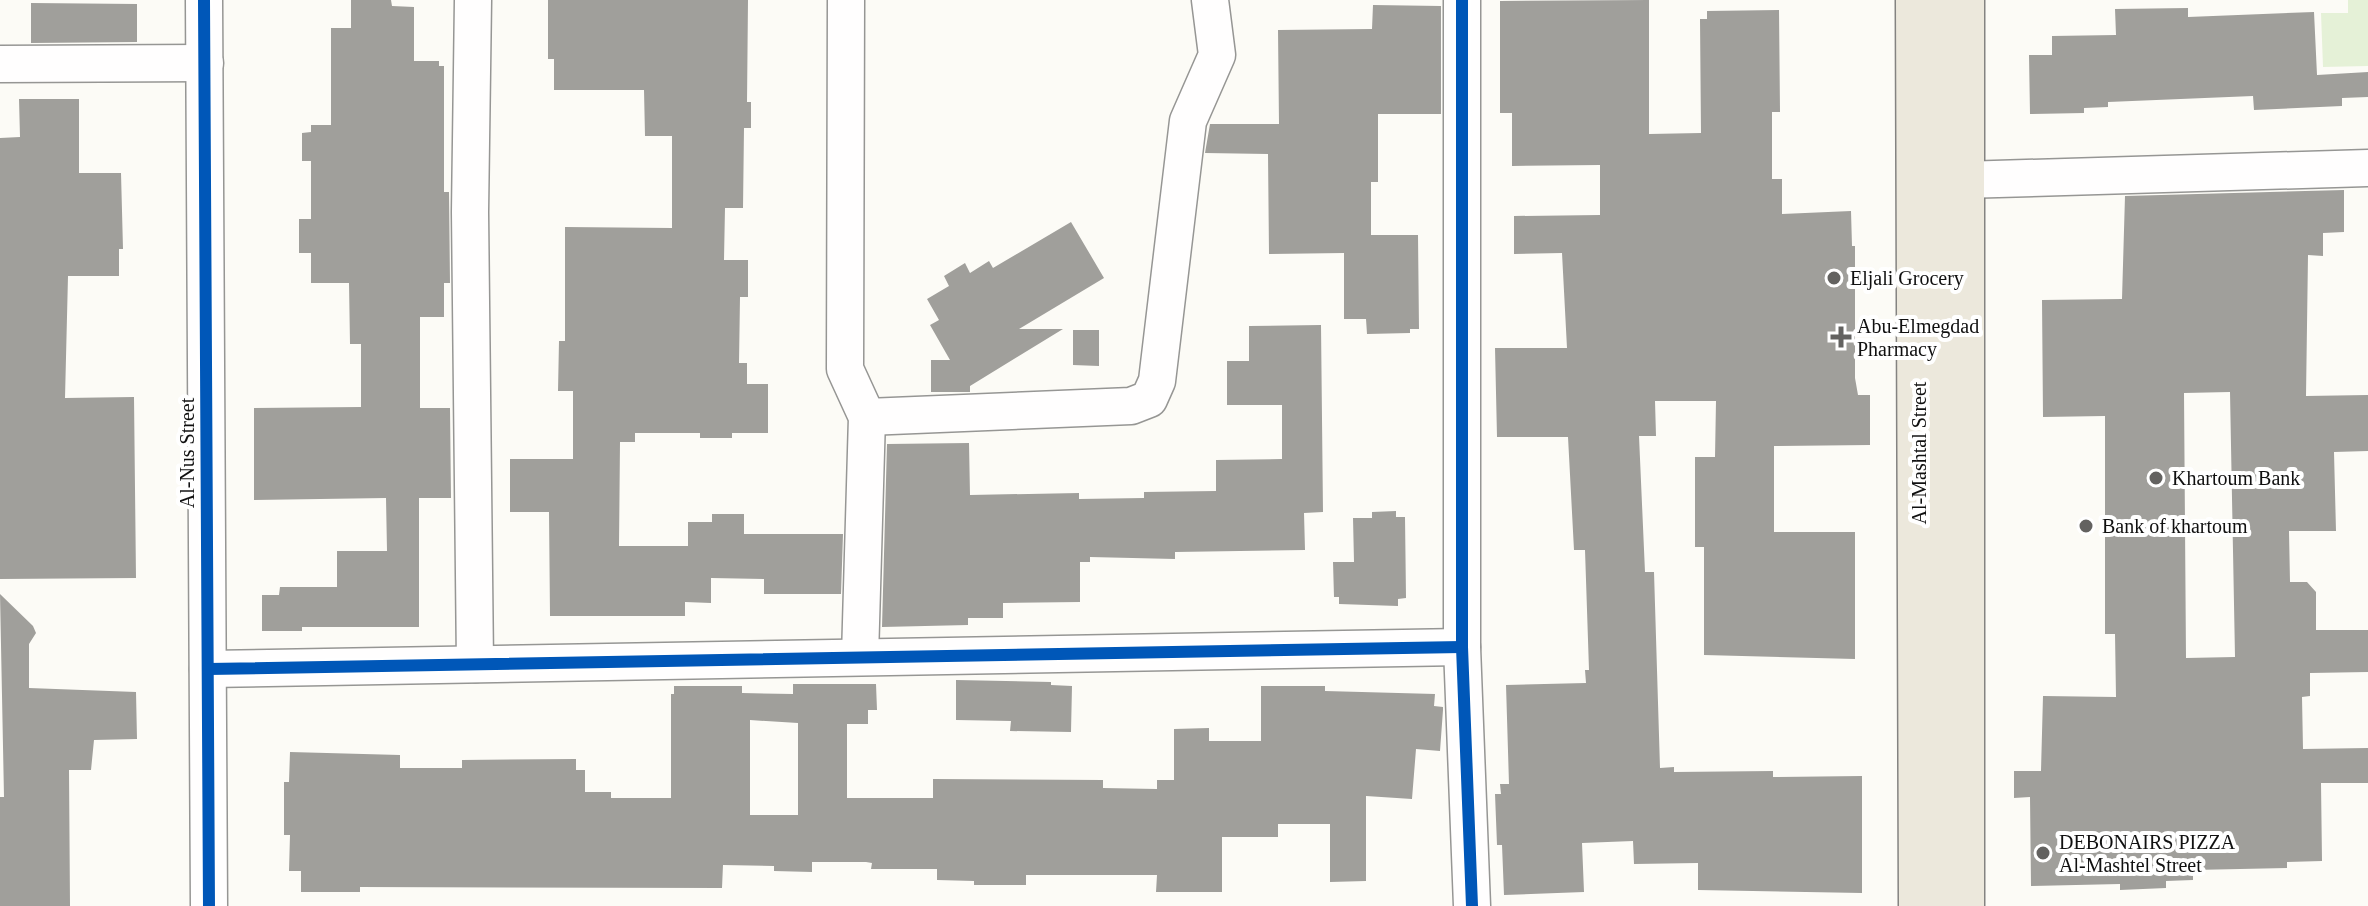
<svg xmlns="http://www.w3.org/2000/svg" width="2368" height="906" font-family="Georgia,serif">
<style>
.green{fill:#e5f1d7}
.building{fill:#a09f9b;fill-rule:evenodd}
.lines{fill:none;stroke-linecap:round;stroke-linejoin:round}
.minor-casing{stroke:#969694;stroke-width:39}
.major-casing{stroke:#848381;stroke-width:47}
.minor{stroke:#fffefe;stroke-width:36}
.major{stroke:#ece8dc;stroke-width:44}
.cycleway-casing{stroke:#fff;stroke-width:17}
.cycleway{stroke:#0057b8;stroke-width:12}
.poi-dot{fill:#636260;stroke:#fff;stroke-width:3}
.labels{text-anchor:middle;dominant-baseline:central;stroke-width:8;stroke-linejoin:round;paint-order:stroke}
.poi-label{font-size:20px;fill:#101010;stroke:#fff;text-anchor:start}
.street-label{font-size:20px;fill:#101010;stroke:#fff}
</style>
<rect width="100%" height="100%" fill="#fcfbf6"/>
<path class="green" d="M 2348,0 L 2368,0 L 2368,66 L 2323,67 L 2321,13 L 2348,13 Z"/>
<g class="building">
<path d="M 351,0 L 391,0 L 392,6 L 414,7 L 414,61 L 439,61 L 439,66 L 444,66 L 444,192 L 449,192 L 450,283 L 444,283 L 444,317 L 420,317 L 420,408 L 450,408 L 451,498 L 419,498 L 419,627 L 302,627 L 302,631 L 262,631 L 262,595 L 279,595 L 280,587 L 337,587 L 337,551 L 387,551 L 386,498 L 254,500 L 254,408 L 361,407 L 361,344 L 350,344 L 349,283 L 311,283 L 311,253 L 299,253 L 299,219 L 311,219 L 311,161 L 302,161 L 302,133 L 311,132 L 311,125 L 331,125 L 331,28 L 351,28 Z"/>
<path d="M 548,0 L 748,0 L 747,102 L 751,102 L 751,128 L 744,128 L 743,208 L 725,208 L 724,260 L 748,260 L 748,297 L 740,297 L 739,363 L 747,363 L 747,384 L 768,384 L 768,433 L 732,433 L 732,438 L 700,438 L 700,433 L 635,433 L 635,442 L 620,442 L 619,546 L 688,546 L 688,522 L 712,522 L 712,514 L 744,514 L 744,534 L 843,534 L 841,594 L 764,594 L 764,579 L 711,578 L 711,603 L 685,602 L 685,616 L 550,616 L 549,512 L 510,512 L 510,459 L 573,459 L 573,391 L 558,391 L 559,341 L 565,341 L 565,227 L 672,228 L 672,136 L 645,136 L 644,90 L 554,90 L 554,59 L 548,59 Z"/>
<path d="M 1649,0 L 1649,134 L 1701,133 L 1700,19 L 1707,19 L 1707,11 L 1779,10 L 1780,112 L 1772,112 L 1772,179 L 1782,179 L 1782,214 L 1851,211 L 1852,246 L 1855,246 L 1855,378 L 1858,395 L 1870,395 L 1870,445 L 1774,446 L 1774,532 L 1855,532 L 1855,659 L 1704,655 L 1704,547 L 1695,547 L 1695,457 L 1715,457 L 1716,401 L 1655,401 L 1656,436 L 1639,436 L 1645,572 L 1654,572 L 1660,768 L 1674,767 L 1674,772 L 1773,771 L 1773,777 L 1862,776 L 1862,893 L 1698,890 L 1698,863 L 1634,864 L 1633,841 L 1582,843 L 1584,892 L 1504,895 L 1502,845 L 1497,845 L 1495,794 L 1501,794 L 1500,784 L 1509,784 L 1506,685 L 1586,683 L 1585,670 L 1589,670 L 1585,550 L 1574,550 L 1568,437 L 1497,437 L 1495,348 L 1567,348 L 1562,253 L 1514,254 L 1514,216 L 1600,215 L 1600,165 L 1512,166 L 1512,113 L 1500,113 L 1500,1 Z"/>
<path d="M 31,3 L 137,4 L 137,42 L 31,43 Z"/>
<path d="M 1373,5 L 1441,6 L 1441,114 L 1378,114 L 1378,182 L 1371,182 L 1371,235 L 1418,235 L 1419,329 L 1410,329 L 1410,333 L 1367,334 L 1366,319 L 1344,319 L 1344,253 L 1269,254 L 1268,154 L 1205,153 L 1210,124 L 1279,124 L 1278,30 L 1372,29 Z"/>
<path d="M 2188,8 L 2188,17 L 2314,12 L 2317,75 L 2368,72 L 2368,97 L 2342,98 L 2342,106 L 2254,110 L 2253,96 L 2108,102 L 2108,107 L 2084,108 L 2084,113 L 2030,114 L 2029,55 L 2052,55 L 2052,36 L 2116,35 L 2115,9 Z"/>
<path d="M 19,99 L 79,99 L 79,173 L 121,173 L 123,249 L 119,249 L 119,276 L 68,276 L 65,398 L 134,397 L 136,578 L 0,579 L 0,138 L 20,137 Z"/>
<path d="M 2344,190 L 2344,232 L 2323,233 L 2323,256 L 2308,255 L 2306,396 L 2368,395 L 2368,451 L 2334,452 L 2336,531 L 2289,531 L 2290,582 L 2307,582 L 2316,592 L 2316,630 L 2368,630 L 2368,672 L 2310,673 L 2310,696 L 2302,697 L 2303,749 L 2368,748 L 2368,783 L 2321,783 L 2322,861 L 2287,862 L 2287,868 L 2193,870 L 2193,880 L 2166,881 L 2166,888 L 2120,890 L 2120,884 L 2031,886 L 2030,797 L 2014,798 L 2014,771 L 2041,771 L 2043,696 L 2116,697 L 2115,634 L 2105,634 L 2105,416 L 2043,417 L 2042,300 L 2122,299 L 2125,196 ZM 2230,392 L 2235,657 L 2186,658 L 2184,393 Z"/>
<path d="M 1071,222 L 1104,278 L 1019,329 L 1063,329 L 970,386 L 970,392 L 931,392 L 931,360 L 950,360 L 930,325 L 939,320 L 927,299 L 949,286 L 944,276 L 965,263 L 970,273 L 989,261 L 993,268 Z"/>
<path d="M 1321,325 L 1323,512 L 1304,513 L 1305,550 L 1175,552 L 1175,559 L 1090,557 L 1090,562 L 1080,562 L 1080,602 L 1003,603 L 1003,618 L 968,618 L 968,625 L 882,627 L 887,444 L 969,443 L 970,495 L 1079,493 L 1079,499 L 1144,498 L 1144,492 L 1216,491 L 1216,460 L 1282,459 L 1282,405 L 1227,405 L 1227,361 L 1249,361 L 1249,326 Z"/>
<path d="M 1073,330 L 1099,330 L 1099,366 L 1073,365 Z"/>
<path d="M 1396,511 L 1396,517 L 1405,517 L 1406,598 L 1398,599 L 1398,606 L 1339,604 L 1339,597 L 1334,597 L 1333,562 L 1354,562 L 1353,518 L 1372,518 L 1372,512 Z"/>
<path d="M 0,594 L 33,626 L 36,633 L 29,644 L 29,688 L 136,692 L 137,739 L 94,740 L 91,770 L 69,770 L 70,906 L 0,906 L 0,797 L 4,797 Z"/>
<path d="M 956,680 L 1051,682 L 1051,685 L 1072,686 L 1071,732 L 1010,731 L 1011,721 L 956,720 Z"/>
<path d="M 793,684 L 876,684 L 877,710 L 868,710 L 868,724 L 847,724 L 847,798 L 933,798 L 933,779 L 1103,780 L 1103,788 L 1157,789 L 1157,780 L 1174,780 L 1174,729 L 1209,728 L 1209,741 L 1261,741 L 1261,686 L 1325,686 L 1325,691 L 1435,694 L 1434,706 L 1443,707 L 1443,710 L 1440,751 L 1416,749 L 1412,799 L 1366,796 L 1366,881 L 1330,882 L 1330,824 L 1278,824 L 1278,837 L 1222,837 L 1222,892 L 1156,892 L 1157,875 L 1026,875 L 1026,885 L 974,885 L 974,881 L 937,880 L 937,869 L 871,869 L 872,863 L 866,862 L 812,862 L 812,872 L 774,871 L 774,866 L 723,865 L 722,888 L 360,887 L 360,892 L 301,892 L 301,871 L 289,871 L 290,835 L 284,835 L 284,782 L 289,782 L 290,752 L 400,755 L 400,768 L 462,768 L 462,760 L 576,759 L 576,770 L 585,770 L 585,792 L 611,792 L 611,798 L 671,798 L 671,694 L 674,694 L 674,686 L 742,686 L 742,693 L 793,694 ZM 750,720 L 798,723 L 798,815 L 750,815 Z"/>
</g>
<g class="lines">
<defs>
<g id="minor">
<path d="M 204,0 L 209,906"/>
<path d="M 473,0 L 470,212 L 475,664"/>
<path d="M 846,0 L 845,369 L 867,417 L 860,657"/>
<path d="M 1462,0 L 1462,647 L 1472,906"/>
<path d="M 0,64 L 205,63"/>
<path d="M 1962,180 L 2368,168"/>
<path d="M 867,417 L 1131,406 L 1149,399 L 1157,381 L 1188,121 L 1217,55 L 1210,0"/>
<path d="M 208,669 L 1462,647"/>
</g>
<g id="major">
<path d="M 1918,0 L 1921,906"/>
<path d="M 1962,0 L 1962,906"/>
</g>
</defs>
<use href="#minor" class="minor-casing"/>
<use href="#major" class="major-casing"/>
<use href="#minor" class="minor"/>
<use href="#major" class="major"/>
<defs>
<g id="cycleway">
<path d="M 204,0 L 209,906"/>
<path d="M 1462,0 L 1462,647 L 1472,906"/>
<path d="M 208,669 L 1462,647"/>
</g>
</defs>
<use href="#cycleway" class="cycleway-casing"/>
<use href="#cycleway" class="cycleway"/>
</g>
<g class="poi-dot">
<circle cx="1834" cy="278" r="8"/>
<path d="M1837 325h8v8h8v8h-8v8h-8v-8h-8v-8h8z"/>
<circle cx="2156" cy="478" r="8"/>
<circle cx="2086" cy="526" r="8"/>
<circle cx="2043" cy="853" r="8"/>
</g>
<g class="labels">
<g class="poi-label">
<text x="1850" y="278">Eljali Grocery</text>
<text x="1857" y="326">Abu-Elmegdad<tspan x="1857" dy="23">Pharmacy</tspan></text>
<text x="2172" y="478">Khartoum Bank</text>
<text x="2102" y="526">Bank of khartoum</text>
<text x="2059" y="842">DEBONAIRS PIZZA<tspan x="2059" dy="23">Al-Mashtel Street</tspan></text>
</g>
<g class="street-label">
<text transform="translate(187 453) rotate(-90)">Al-Nus Street</text>
<text transform="translate(1919 453) rotate(-90)">Al-Mashtal Street</text>
</g>
</g>
</svg>
